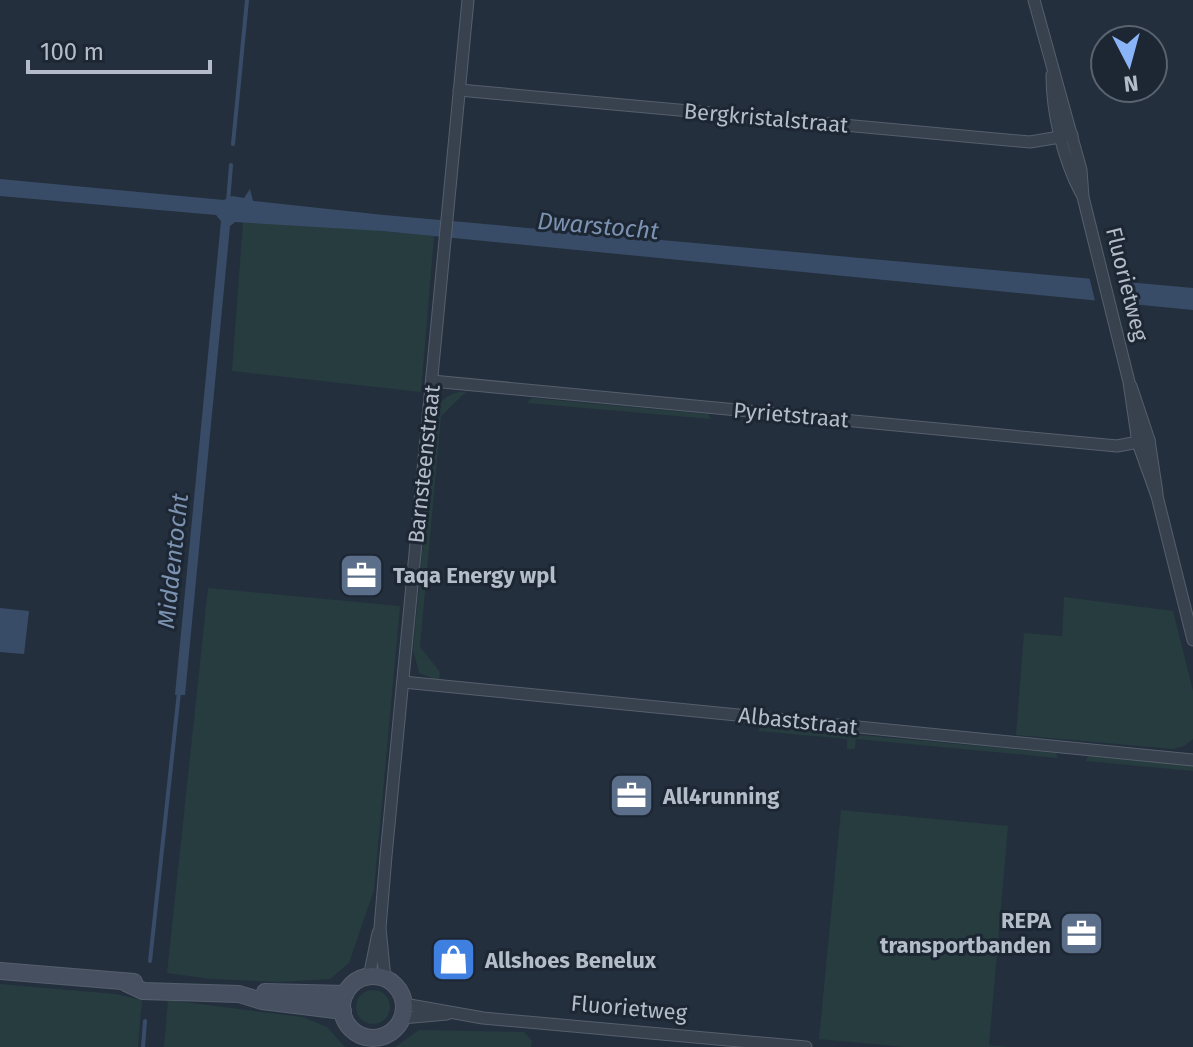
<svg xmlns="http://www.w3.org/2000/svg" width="1193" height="1047" font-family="'Fira Sans',sans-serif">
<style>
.green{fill:#263c3f}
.water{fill:#394c67}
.pier{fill:#242f3e}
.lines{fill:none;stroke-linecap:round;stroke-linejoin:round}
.stream{stroke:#394c67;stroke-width:4}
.street-casing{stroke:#565f6c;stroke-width:13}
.secondary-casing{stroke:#565f6c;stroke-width:18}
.street{stroke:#38414e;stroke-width:11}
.secondary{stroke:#465061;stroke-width:16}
.labels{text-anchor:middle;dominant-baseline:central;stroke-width:6;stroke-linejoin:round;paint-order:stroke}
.street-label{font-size:22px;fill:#b4bcc9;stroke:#1d2633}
.poi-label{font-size:22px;font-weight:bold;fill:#b4bcc9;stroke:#1d2633;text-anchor:start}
.water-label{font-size:24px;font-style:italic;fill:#7c92b1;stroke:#1d2633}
</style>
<rect width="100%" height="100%" fill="#242f3e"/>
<g class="green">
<path d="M 278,221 L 434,236 L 421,392 L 232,371 L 243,222 Z"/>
<path d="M 467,391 L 441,416 L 420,647 L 440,672 L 439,681 L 419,673 L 413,650 L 435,416 C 440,398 449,393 467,391 Z"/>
<path d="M 532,398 L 708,414 L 711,419 L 527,403 Z"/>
<path d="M 208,588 L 400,606 L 374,890 L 349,963 L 330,979 L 278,982 L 211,979 L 167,973 Z"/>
<path d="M 1064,597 L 1173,611 L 1193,691 L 1193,739 L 1184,746 L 1173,749 L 1016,735 L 1024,633 L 1062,636 Z"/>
<path d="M 761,726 L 1056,753 L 1058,758 L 856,739 L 855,749 L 847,749 L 847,739 L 758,731 Z"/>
<path d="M 1088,756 L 1193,766 L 1193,771 L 1086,761 Z"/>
<path d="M 841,810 L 1008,826 L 989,1045 L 1012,1047 L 904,1047 L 819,1039 Z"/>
<path d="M 0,984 L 115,994 L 142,1000 L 138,1047 L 0,1047 Z"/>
<circle cx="373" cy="1007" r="17"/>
<path d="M 168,1000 L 302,1017 L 327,1027 L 345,1047 L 164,1047 Z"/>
<path d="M 419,1030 L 524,1032 L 532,1041 L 531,1047 L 395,1047 Z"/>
</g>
<g class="water">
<path d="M 0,179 L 224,200 L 232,196 L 244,198 L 250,189 L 253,201 L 384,215 L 1193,288 L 1193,310 L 382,231 L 235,222 L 230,226 L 185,695 L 175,695 L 221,221 L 216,215 L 0,196 Z"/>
<path d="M 0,608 L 29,611 L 24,654 L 0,652 Z"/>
</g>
<path class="pier" d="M 1089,276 L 1117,278 L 1124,308 L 1096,305 Z"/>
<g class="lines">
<g class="stream">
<path d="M 233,144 L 247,0"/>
<path d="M 228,202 L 231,165"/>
<path d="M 150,961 L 179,692"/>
<path d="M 143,1047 L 145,1021"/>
</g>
<defs>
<g id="street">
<path d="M 1034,0 L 1081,170 L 1083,197 L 1129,382 L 1138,443 L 1157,496 L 1193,640"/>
<path d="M 1052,75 C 1052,113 1063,159 1081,193"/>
<path d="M 459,90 L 1030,142 L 1072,135"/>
<path d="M 432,381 L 1117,446 L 1149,440"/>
<path d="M 1131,386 L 1149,440 L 1157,493"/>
<path d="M 403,682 L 1193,760"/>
<path d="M 369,977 L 378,933"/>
<path d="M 385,979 L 380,928 L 386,856 L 468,0"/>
<path d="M 404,1004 L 483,1018 L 806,1047"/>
<path d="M 402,1018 L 447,1014"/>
</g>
<g id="secondary">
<path d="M 0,971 L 134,982"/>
<circle cx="373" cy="1007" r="31"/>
<path d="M 126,983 L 143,991 L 239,994 L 262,1001 L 343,1011"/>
<path d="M 265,992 L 345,994"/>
</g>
</defs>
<use href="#street" class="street-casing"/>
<use href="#secondary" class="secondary-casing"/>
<use href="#street" class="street"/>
<use href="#secondary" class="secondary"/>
</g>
<defs>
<symbol id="office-square" viewBox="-11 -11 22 22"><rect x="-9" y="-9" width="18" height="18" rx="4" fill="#5c6f8a" stroke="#1d2633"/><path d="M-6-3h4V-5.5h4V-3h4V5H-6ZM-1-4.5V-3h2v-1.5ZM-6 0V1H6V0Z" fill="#fff"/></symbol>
<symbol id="shop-square" viewBox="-11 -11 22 22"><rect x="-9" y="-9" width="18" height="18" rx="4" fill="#3f7fe0" stroke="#1d2633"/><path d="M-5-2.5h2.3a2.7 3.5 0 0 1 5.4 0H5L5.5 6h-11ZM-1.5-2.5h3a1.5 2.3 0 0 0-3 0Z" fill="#fff"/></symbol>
</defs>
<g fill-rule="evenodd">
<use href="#office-square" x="336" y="550" width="51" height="51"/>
<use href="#office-square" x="606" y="770" width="51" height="51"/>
<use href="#office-square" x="1056" y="908" width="51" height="51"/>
<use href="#shop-square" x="428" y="934" width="51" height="51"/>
</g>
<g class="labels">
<g class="street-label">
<text transform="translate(766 118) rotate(5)">Bergkristalstraat</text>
<text transform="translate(1127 284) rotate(76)">Fluorietweg</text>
<text transform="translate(791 415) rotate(5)">Pyrietstraat</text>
<text transform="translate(424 464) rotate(-84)">Barnsteenstraat</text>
<text transform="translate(798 721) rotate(6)">Albaststraat</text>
<text transform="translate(629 1008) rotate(5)">Fluorietweg</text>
</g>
<g class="poi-label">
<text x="393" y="575">Taqa Energy wpl</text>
<text x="663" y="796">All4running</text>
<text x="1051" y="920" text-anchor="end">REPA<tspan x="1051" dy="25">transportbanden</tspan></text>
<text x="485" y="960">Allshoes Benelux</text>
</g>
<g class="water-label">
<text transform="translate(598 226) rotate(5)">Dwarstocht</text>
<text transform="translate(173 561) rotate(-84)">Middentocht</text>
</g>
</g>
<g transform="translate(1129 64) rotate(174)"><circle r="38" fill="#1d2633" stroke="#59626f" stroke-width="2"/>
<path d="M0-6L14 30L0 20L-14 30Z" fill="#8ab4f8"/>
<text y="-12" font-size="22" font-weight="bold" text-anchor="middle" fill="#b4bcc9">N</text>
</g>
<path d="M28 60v12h182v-12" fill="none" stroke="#b4bcc9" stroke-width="4"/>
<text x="40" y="60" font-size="24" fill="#b4bcc9" stroke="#1d2633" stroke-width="6" paint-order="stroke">100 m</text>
</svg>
